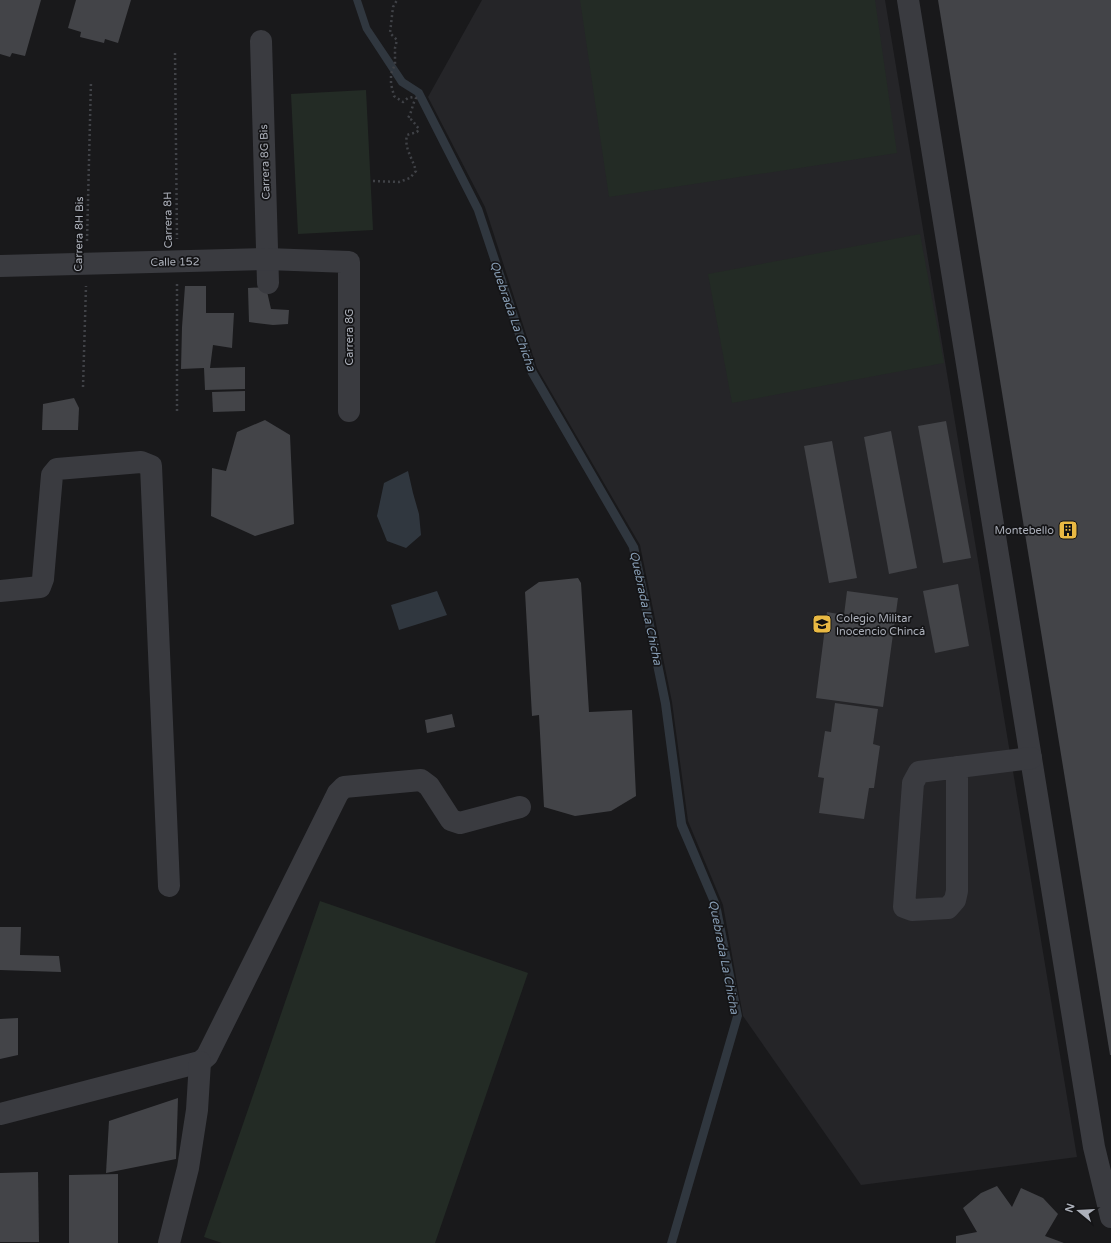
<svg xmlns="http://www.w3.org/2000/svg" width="1111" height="1243" font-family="'Varela Round',sans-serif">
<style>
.built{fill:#252528}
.green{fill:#232b25}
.water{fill:#30373f}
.building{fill:#434448}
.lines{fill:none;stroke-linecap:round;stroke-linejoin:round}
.path{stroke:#404247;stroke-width:2.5;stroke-dasharray:2 3;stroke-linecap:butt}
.minor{stroke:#3a3b40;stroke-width:22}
.labels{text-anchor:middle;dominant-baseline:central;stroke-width:3.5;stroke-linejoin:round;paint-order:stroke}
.street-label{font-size:11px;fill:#acb0ba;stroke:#141416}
.poi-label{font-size:11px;fill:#acb0ba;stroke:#141416;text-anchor:end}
.water-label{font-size:12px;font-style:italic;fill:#869cb3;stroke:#141416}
</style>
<rect width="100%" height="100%" fill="#19191b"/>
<path class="built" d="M 482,0 L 885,0 L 1077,1157 L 861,1185 L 743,1016 L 723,905 L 688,821 L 672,702 L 640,545 L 537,368 L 485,207 L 428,97 Z"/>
<g class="green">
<path d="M 580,0 L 875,0 L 897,153 L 609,197 Z"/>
<path d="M 366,90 L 373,230 L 298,234 L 291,94 Z"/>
<path d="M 920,234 L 944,363 L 732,403 L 708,274 Z"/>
<path d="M 320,901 L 528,973 L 435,1243 L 222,1243 L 204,1237 Z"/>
</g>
<g class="water">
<path d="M 353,0 L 361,0 L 370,27 L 405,79 L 422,90 L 444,133 L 482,208 L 536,370 L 638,546 L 670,703 L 686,823 L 720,904 L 742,1016 L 676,1243 L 667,1243 L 733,1016 L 711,905 L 677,826 L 661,704 L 629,548 L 528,374 L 474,211 L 415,95 L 399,85 L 363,30 Z"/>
<path d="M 408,471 L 413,493 L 419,514 L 421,535 L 406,548 L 387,541 L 377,516 L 384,483 Z"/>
<path d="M 437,591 L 447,615 L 399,630 L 391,605 Z"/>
</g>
<g class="building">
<path d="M 0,0 L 41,0 L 25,56 L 12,53 L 10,57 L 0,54 Z"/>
<path d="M 76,0 L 131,0 L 118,43 L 105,39 L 104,43 L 80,37 L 81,32 L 68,28 Z"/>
<path d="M 938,0 L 1111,0 L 1111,1055 L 1110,1055 Z"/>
<path d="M 185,286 L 206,286 L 206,313 L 234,313 L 232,348 L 213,345 L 210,368 L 245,367 L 245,389 L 205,390 L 204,368 L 181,369 L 182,327 Z"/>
<path d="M 266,287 L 271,309 L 289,310 L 288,324 L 273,325 L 249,322 L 248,288 Z"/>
<path d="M 245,391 L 245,411 L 213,412 L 212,392 Z"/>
<path d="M 74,398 L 79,408 L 78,430 L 42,430 L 43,404 Z"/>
<path d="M 265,420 L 290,435 L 294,524 L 255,536 L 211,516 L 212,468 L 226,471 L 237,432 Z"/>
<path d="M 946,421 L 971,558 L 943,563 L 918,426 Z"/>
<path d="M 891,431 L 917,568 L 889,574 L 864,437 Z"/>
<path d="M 832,441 L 857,578 L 829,583 L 804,446 Z"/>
<path d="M 578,578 L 581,583 L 589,712 L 632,710 L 636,796 L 611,811 L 575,816 L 544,807 L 539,715 L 532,716 L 525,592 L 539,582 Z"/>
<path d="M 958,584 L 969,646 L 935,653 L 923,591 Z"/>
<path d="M 847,591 L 898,598 L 883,707 L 816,698 L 827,612 L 844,615 Z"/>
<path d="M 835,703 L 878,709 L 873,744 L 880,746 L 874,788 L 869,788 L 864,819 L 819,813 L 824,778 L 818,777 L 825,731 L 831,732 Z"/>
<path d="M 452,714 L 455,727 L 427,733 L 425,720 Z"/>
<path d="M 0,927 L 21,927 L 20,955 L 59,956 L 61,972 L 0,970 Z"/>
<path d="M 18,1018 L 18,1055 L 0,1059 L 0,1019 Z"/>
<path d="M 178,1098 L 176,1159 L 106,1173 L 109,1121 Z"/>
<path d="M 38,1172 L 39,1242 L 0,1242 L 0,1173 Z"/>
<path d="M 118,1174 L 118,1243 L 69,1243 L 69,1175 Z"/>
<path d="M 997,1186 L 1012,1207 L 1021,1188 L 1043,1198 L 1058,1214 L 1045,1236 L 1064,1243 L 956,1243 L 956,1236 L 977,1232 L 963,1208 L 981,1193 Z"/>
</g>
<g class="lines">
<g class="path">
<path d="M 175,53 L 177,239"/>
<path d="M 373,181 L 399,182 L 410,178 L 416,171 C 412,157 404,148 407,135 L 417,132 L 419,129 L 412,120 L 408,118 C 412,112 412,105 416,98 L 414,97 L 408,98 L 403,102 L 394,96 L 391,84 L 391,74 L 395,64 L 395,48 L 397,40 L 390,33 L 393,7 L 397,0"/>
<path d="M 87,241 L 91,81"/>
<path d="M 177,284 L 177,411"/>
<path d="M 83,387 L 86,286"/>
</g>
<g class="minor">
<path d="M 908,0 L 1094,1147 L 1111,1217"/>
<path d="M 261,41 L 268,283"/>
<path d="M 0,266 L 267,259 L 349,262 L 349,411"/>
<path d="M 0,591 L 40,587 L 43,579 L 52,475 L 57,469 L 141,462 L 151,466 L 169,886"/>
<path d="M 957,767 L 957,891 L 955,900 L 948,908 L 912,910 L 904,907 L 913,783 L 919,772 L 1031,758"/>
<path d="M 0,1114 L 200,1062 L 207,1056 L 338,793 L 344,787 L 421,780 L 429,786 L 451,820 L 460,823 L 520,807"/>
<path d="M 169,1243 L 188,1168 L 197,1110 L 200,1062"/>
</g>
</g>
<defs>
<symbol id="building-square" viewBox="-11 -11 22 22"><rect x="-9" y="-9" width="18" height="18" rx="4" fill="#e9b943" stroke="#141416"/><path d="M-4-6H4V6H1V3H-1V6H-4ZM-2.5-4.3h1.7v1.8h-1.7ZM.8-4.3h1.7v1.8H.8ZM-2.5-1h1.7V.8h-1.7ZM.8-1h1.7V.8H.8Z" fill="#111"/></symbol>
<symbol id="school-square" viewBox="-11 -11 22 22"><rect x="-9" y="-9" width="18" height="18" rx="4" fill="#e9b943" stroke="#141416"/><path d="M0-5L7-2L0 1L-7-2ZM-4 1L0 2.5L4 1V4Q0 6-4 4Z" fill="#111"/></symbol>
</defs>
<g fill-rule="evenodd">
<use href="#building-square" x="1057" y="519" width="22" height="22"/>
<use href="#school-square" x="811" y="613" width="22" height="22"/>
</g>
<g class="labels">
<g class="street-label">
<text transform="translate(265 162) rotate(-92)">Carrera 8G Bis</text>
<text transform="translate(168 220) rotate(-91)">Carrera 8H</text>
<text transform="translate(79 234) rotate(-89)">Carrera 8H Bis</text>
<text transform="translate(175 262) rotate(-1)">Calle 152</text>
<text transform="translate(349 337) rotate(-90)">Carrera 8G</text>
</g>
<g class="poi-label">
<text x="1054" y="530">Montebello</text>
<text x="836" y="618" text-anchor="start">Colegio Militar<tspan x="836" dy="13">Inocencio Chincá</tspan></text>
</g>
<g class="water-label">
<text transform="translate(513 316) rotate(71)">Quebrada La Chicha</text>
<text transform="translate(646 608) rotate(78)">Quebrada La Chicha</text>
<text transform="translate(724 957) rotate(79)">Quebrada La Chicha</text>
</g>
</g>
<g transform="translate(1079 1211) rotate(288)" stroke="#141416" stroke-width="3" paint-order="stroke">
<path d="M0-3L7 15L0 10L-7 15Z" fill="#acb0ba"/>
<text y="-6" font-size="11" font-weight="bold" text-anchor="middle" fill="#acb0ba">N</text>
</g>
</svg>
